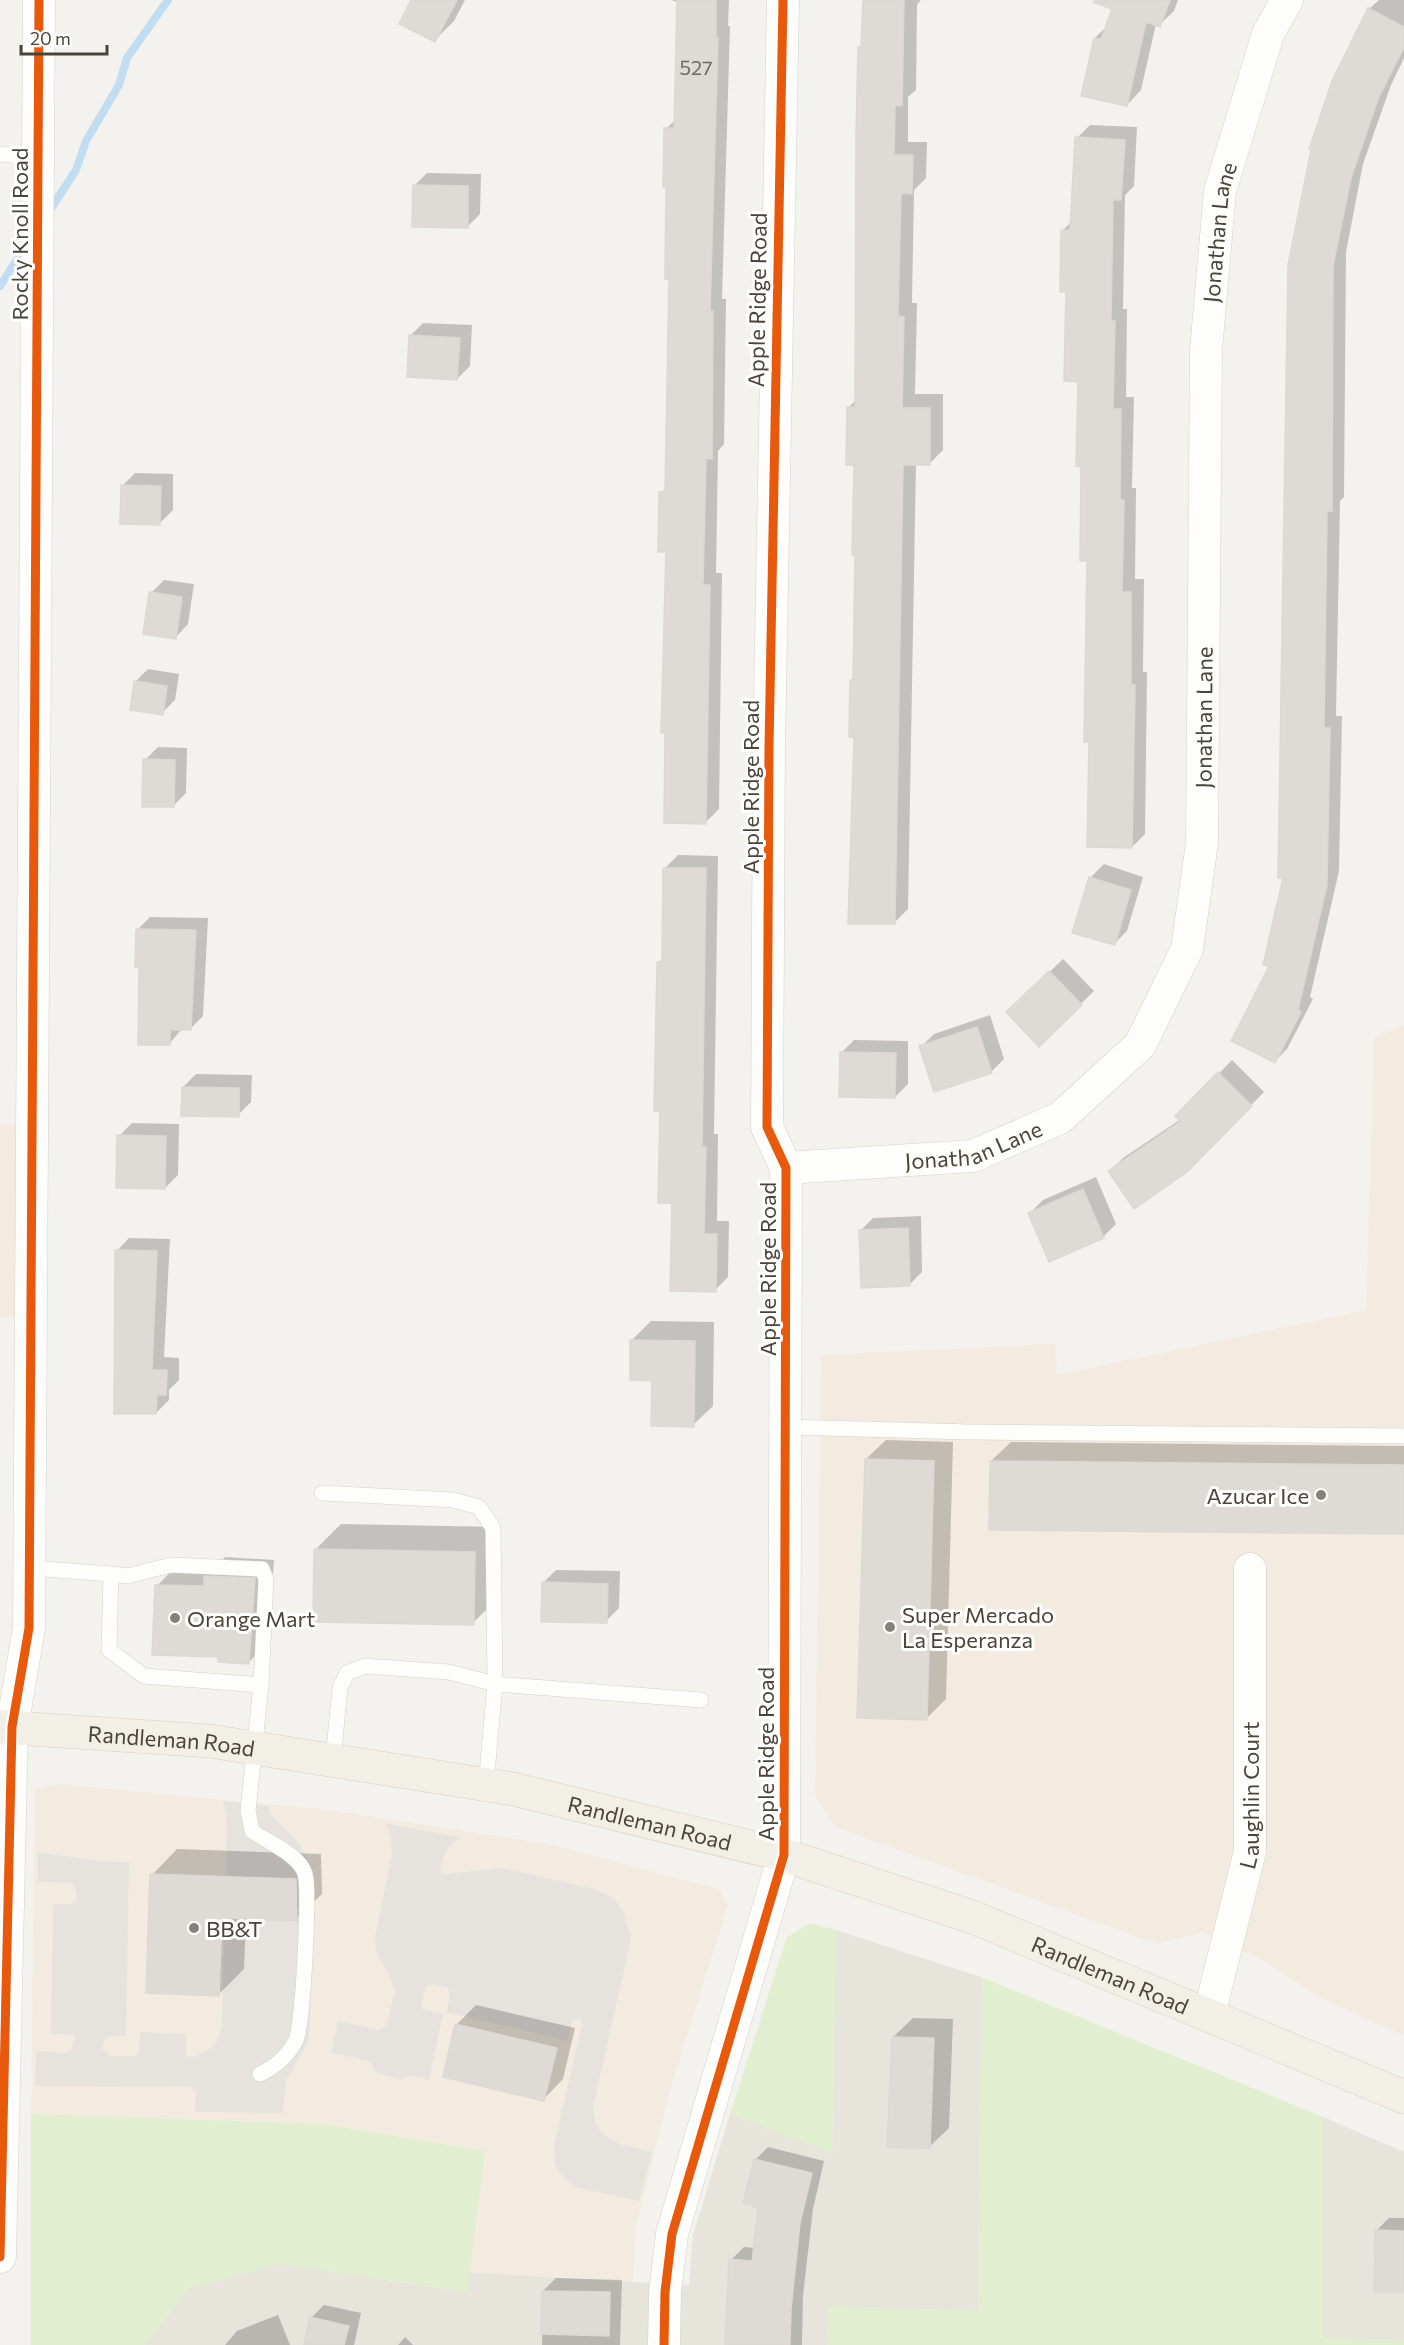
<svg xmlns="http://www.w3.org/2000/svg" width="1404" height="2345" font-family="Commissioner,sans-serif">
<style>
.residential{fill:#e7e4dc}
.commercial{fill:#f3ebdf}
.green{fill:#e1eecf}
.parking{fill:#e6e3df}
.shadow{fill:#0003}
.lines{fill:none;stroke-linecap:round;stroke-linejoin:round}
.stream{stroke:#c0ddf1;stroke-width:8}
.building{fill:#dedbd6;stroke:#dcd9d4;stroke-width:1.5}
.service-casing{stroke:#d2d0cb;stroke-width:16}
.minor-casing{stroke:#d2d0cb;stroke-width:33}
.primary-casing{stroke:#d6cebb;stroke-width:34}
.service{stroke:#fdfdfc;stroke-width:15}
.minor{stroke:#fdfdfc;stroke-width:32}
.primary{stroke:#f2efe6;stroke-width:33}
.cycleway-casing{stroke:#fff;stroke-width:13}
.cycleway{stroke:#e8590c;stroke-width:9}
.poi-dot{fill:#868178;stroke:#fff;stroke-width:2}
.labels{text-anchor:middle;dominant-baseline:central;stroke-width:6;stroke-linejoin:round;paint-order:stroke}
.number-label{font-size:20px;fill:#706a61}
.street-label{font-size:22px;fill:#4b4439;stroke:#fff}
.poi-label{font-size:22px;fill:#4b4439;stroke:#fff;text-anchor:start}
</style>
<rect width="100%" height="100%" fill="#f4f2ee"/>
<g class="residential">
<path d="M 836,1930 L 981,1977 L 978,2311 L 828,2306 L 827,2345 L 144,2345 L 189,2288 L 280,2264 L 466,2292 L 467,2272 L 689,2285 L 693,2235 L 730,2114 L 832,2153 Z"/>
<path d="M 1323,2117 L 1404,2152 L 1404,2340 L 1323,2338 Z"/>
</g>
<g class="commercial">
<path d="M 1404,1024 L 1404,2036 L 1322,1999 L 1259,1958 L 1202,1932 L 1157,1944 L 835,1827 L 815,1796 L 821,1355 L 1055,1344 L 1057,1375 L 1366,1310 L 1374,1038 Z"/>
<path d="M 0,1124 L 18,1125 L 18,1317 L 0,1317 Z"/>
<path d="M 58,1784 L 329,1810 L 548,1844 L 719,1889 L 728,1905 L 669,2093 L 636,2228 L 633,2281 L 467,2272 L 485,2151 L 323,2124 L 31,2114 L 35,1789 Z"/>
</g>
<g class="green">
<path d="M 810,1923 L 836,1930 L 832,2154 L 730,2114 L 787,1937 Z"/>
<path d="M 981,1977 L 1323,2117 L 1323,2338 L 1404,2340 L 1404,2345 L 827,2345 L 828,2306 L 978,2311 Z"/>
<path d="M 31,2114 L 323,2124 L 485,2151 L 467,2292 L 280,2264 L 189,2288 L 144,2345 L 31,2345 Z"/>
</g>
<g class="parking">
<path d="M 223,1801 L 269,1806 L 270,1814 L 299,1843 L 310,1865 L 314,1888 L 309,2040 L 286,2081 L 283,2113 L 195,2112 L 196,2091 L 191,2087 L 35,2086 L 36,2051 L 66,2053 L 72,2049 L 75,2035 L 51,2034 L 53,1904 L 72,1904 L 76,1900 L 76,1891 L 72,1883 L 38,1882 L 38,1852 L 97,1861 L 129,1862 L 126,2036 L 108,2036 L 103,2042 L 103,2050 L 111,2056 L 135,2056 L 139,2053 L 140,2032 L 186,2034 L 186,2055 L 192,2058 L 211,2048 L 219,2038 L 222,2024 L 227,1818 Z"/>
<path d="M 386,1824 L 461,1837 L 447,1849 L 440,1868 L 443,1874 L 503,1868 L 598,1890 L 614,1899 L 624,1912 L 631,1939 L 593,2108 L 595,2122 L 602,2133 L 620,2144 L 652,2152 L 639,2201 L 575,2187 L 563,2177 L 555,2165 L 554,2146 L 582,2024 L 580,2019 L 573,2020 L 567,2041 L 447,2012 L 450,1995 L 448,1988 L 433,1984 L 426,1987 L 421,2005 L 424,2010 L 443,2014 L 429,2080 L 411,2075 L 403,2080 L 376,2073 L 370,2061 L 331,2053 L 338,2021 L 379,2030 L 387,2025 L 394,1993 L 392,1981 L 376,1951 L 375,1937 L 392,1854 L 391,1837 Z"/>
</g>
<g class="shadow">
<path d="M 413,0 L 465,0 L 454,21 L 435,40 Z"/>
<path d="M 671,0 L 729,0 L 728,26 L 730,26 L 722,299 L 726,299 L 724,444 L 718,451 L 716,573 L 722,573 L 719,809 L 706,822 L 661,493 L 666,488 L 671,278 L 666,278 L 666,129 L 676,119 L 678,2 Z"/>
<path d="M 865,0 L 921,0 L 917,5 L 916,90 L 908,97 L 908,142 L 927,142 L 926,178 L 914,190 L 912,303 L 917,303 L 915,394 L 943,394 L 943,450 L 929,464 L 916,464 L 908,909 L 894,923 L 856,736 L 851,680 L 855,677 L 855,463 L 848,408 L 856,400 L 860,48 L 862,45 Z"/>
<path d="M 1117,0 L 1178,0 L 1174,11 L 1159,25 L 1156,24 L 1141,90 L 1127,105 L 1095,38 L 1107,26 Z"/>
<path d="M 1379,0 L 1404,0 L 1404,58 L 1391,85 L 1363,164 L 1346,252 L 1344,497 L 1340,501 L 1336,716 L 1342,716 L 1339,871 L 1310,997 L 1313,999 L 1287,1049 L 1274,1062 L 1271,965 L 1285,876 L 1289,265 L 1369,9 Z"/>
<path d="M 1090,125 L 1137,127 L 1134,186 L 1125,195 L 1123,309 L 1127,309 L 1126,397 L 1134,397 L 1132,488 L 1136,488 L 1135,579 L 1144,579 L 1143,672 L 1147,672 L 1145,834 L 1132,847 L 1090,740 L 1088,559 L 1079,380 L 1062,231 L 1072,221 L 1077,138 Z"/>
<path d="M 427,173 L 481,174 L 480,214 L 467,227 L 414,186 Z"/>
<path d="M 423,323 L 472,325 L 470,366 L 457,379 L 410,336 Z"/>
<path d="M 135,473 L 173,474 L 173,510 L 160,523 L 122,486 Z"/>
<path d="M 164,580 L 194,584 L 188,624 L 176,637 L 151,593 Z"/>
<path d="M 148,669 L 179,674 L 175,700 L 162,713 L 135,682 Z"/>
<path d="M 158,747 L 187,748 L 186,793 L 173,806 L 145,760 Z"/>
<path d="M 678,855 L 718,856 L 714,1134 L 718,1134 L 717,1221 L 729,1221 L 728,1277 L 715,1290 L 673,1201 L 662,1109 L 659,962 L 663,958 L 665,868 Z"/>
<path d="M 1104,864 L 1143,877 L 1127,931 L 1114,944 L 1074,932 L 1091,877 Z"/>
<path d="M 150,917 L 208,918 L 203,1016 L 190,1029 L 182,1029 L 169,1044 L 141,966 L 137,930 Z"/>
<path d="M 1063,959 L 1094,991 L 1039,1045 L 1008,1012 Z"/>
<path d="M 990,1015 L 1004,1059 L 991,1072 L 921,1047 L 934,1034 Z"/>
<path d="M 854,1040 L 908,1041 L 908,1084 L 895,1097 L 841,1053 Z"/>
<path d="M 1232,1060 L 1264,1092 L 1186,1171 L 1110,1171 L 1123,1158 L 1181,1119 L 1178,1116 Z"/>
<path d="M 196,1074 L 252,1075 L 251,1102 L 238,1115 L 183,1087 Z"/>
<path d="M 132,1123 L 179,1124 L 178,1175 L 165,1188 L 119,1136 Z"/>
<path d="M 1096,1177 L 1116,1224 L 1103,1237 L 1030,1213 L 1043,1200 Z"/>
<path d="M 921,1216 L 922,1272 L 909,1285 L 860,1231 L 873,1218 Z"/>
<path d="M 129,1238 L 170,1239 L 164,1357 L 179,1358 L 179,1380 L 169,1390 L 169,1400 L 156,1413 L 117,1251 Z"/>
<path d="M 651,1321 L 714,1322 L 713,1406 L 693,1425 L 653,1379 L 632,1340 Z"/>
<path d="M 886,1440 L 953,1442 L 946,1699 L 926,1719 L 866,1459 Z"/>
<path d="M 1011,1442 L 1404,1446 L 1404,1532 L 991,1461 Z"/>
<path d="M 341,1524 L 500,1527 L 499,1597 L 473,1623 L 315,1550 Z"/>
<path d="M 225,1557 L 274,1560 L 268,1643 L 249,1662 L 219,1656 L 157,1586 L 176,1566 L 216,1567 Z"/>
<path d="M 556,1570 L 620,1571 L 619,1608 L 606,1621 L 543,1583 Z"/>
<path d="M 177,1849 L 321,1854 L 322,1894 L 296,1919 L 246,1918 L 244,1969 L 219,1994 L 152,1875 Z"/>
<path d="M 476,2005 L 575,2028 L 563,2079 L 544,2099 L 445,2075 L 457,2024 Z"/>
<path d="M 913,2018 L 953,2019 L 949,2128 L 929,2147 L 893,2037 Z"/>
<path d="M 768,2147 L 824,2161 L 813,2209 L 803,2295 L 802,2345 L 726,2345 L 731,2260 L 744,2247 L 755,2248 L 760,2206 L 755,2160 Z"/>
<path d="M 1389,2218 L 1404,2218 L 1404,2291 L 1376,2231 Z"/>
<path d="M 556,2278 L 622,2280 L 620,2345 L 542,2345 L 543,2291 Z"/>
<path d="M 324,2305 L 361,2313 L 354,2345 L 305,2345 L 311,2318 Z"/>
<path d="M 278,2315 L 290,2345 L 225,2345 L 237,2331 Z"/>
<path d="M 405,2337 L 413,2345 L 398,2345 Z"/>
</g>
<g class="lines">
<g class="stream">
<path d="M 48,213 L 76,170 L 86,141 L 119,85 L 127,58 L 168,0"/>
<path d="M 0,286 L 27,244"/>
</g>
</g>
<g class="building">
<path d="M 411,0 L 457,0 L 435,42 L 399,24 Z"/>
<path d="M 677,0 L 716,0 L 716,38 L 718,38 L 710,311 L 713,311 L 712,459 L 706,459 L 703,585 L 710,585 L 706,824 L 664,823 L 665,733 L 661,733 L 666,552 L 658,552 L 659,492 L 665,492 L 669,279 L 665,279 L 666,187 L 663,187 L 664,128 L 674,128 Z"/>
<path d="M 863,0 L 904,0 L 902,106 L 895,105 L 894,155 L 913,155 L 912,194 L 901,193 L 898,316 L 904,317 L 902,408 L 930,408 L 930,465 L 903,465 L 895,924 L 848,924 L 854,738 L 849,737 L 850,680 L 853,680 L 855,555 L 852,555 L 854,465 L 846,465 L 847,407 L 855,407 L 856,134 L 858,47 L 861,47 Z"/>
<path d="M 1094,0 L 1170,0 L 1160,27 L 1146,22 L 1127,106 L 1081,96 L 1094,38 L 1101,39 L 1112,9 L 1093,2 Z"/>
<path d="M 1368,8 L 1404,27 L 1404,47 L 1378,99 L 1351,178 L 1333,266 L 1332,511 L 1327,511 L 1324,728 L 1330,728 L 1327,885 L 1298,1010 L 1301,1012 L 1275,1063 L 1231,1041 L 1269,966 L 1263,965 L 1283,878 L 1278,878 L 1288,265 L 1311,150 L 1309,149 L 1332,81 Z"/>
<path d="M 1075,137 L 1125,140 L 1121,200 L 1113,200 L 1111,321 L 1115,321 L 1113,409 L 1121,409 L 1120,500 L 1124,500 L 1122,592 L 1131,592 L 1131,685 L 1135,685 L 1132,848 L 1087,847 L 1089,742 L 1084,742 L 1087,561 L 1080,561 L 1081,467 L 1076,466 L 1078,382 L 1064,381 L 1066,292 L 1060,292 L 1061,230 L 1070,230 Z"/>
<path d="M 413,185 L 468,186 L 468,228 L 412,227 Z"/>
<path d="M 409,335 L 460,338 L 457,380 L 407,377 Z"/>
<path d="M 121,485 L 161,486 L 160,525 L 120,524 Z"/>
<path d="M 149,592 L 182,597 L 176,639 L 143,634 Z"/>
<path d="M 134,681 L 167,686 L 163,715 L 130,710 Z"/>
<path d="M 143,759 L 175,760 L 174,807 L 142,807 Z"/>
<path d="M 663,868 L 706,868 L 702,1147 L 706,1147 L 704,1234 L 717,1234 L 716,1292 L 670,1291 L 672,1203 L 658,1203 L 660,1111 L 654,1111 L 657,962 L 662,962 Z"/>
<path d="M 1089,877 L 1131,890 L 1115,945 L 1072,933 Z"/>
<path d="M 136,929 L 196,930 L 191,1030 L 170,1030 L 170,1045 L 138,1045 L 139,967 L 135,967 Z"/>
<path d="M 1049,971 L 1082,1005 L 1039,1047 L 1006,1012 Z"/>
<path d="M 977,1027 L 992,1073 L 934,1092 L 919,1046 Z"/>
<path d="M 840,1052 L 896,1053 L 895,1098 L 839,1097 Z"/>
<path d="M 1218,1072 L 1252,1106 L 1187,1172 L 1134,1209 L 1108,1171 L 1181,1121 L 1175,1116 Z"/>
<path d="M 182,1087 L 239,1088 L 239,1117 L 181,1116 Z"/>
<path d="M 117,1135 L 166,1136 L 165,1189 L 116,1188 Z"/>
<path d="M 1083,1189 L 1104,1238 L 1049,1262 L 1028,1213 Z"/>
<path d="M 908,1228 L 910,1286 L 861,1288 L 859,1230 Z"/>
<path d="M 115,1250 L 157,1251 L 152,1370 L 167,1370 L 166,1395 L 157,1395 L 156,1414 L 114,1414 Z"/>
<path d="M 630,1340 L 695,1341 L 694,1427 L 651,1426 L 652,1381 L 630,1380 Z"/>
<path d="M 865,1459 L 934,1461 L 927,1720 L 857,1718 Z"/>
<path d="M 990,1461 L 1404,1465 L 1404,1534 L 989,1530 Z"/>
<path d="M 314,1549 L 475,1552 L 474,1625 L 313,1622 Z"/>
<path d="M 204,1576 L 255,1578 L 249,1664 L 218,1662 L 218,1657 L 152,1655 L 155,1585 L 204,1586 Z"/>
<path d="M 542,1582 L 608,1584 L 607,1623 L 541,1622 Z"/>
<path d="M 150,1874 L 296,1879 L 297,1921 L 222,1918 L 219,1996 L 146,1993 Z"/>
<path d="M 455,2024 L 557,2048 L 544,2101 L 443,2077 Z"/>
<path d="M 892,2037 L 934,2038 L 930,2149 L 887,2147 Z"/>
<path d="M 754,2159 L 812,2173 L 800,2223 L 791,2309 L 790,2345 L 725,2345 L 729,2259 L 752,2261 L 758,2207 L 743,2203 Z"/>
<path d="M 1375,2230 L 1404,2231 L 1404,2292 L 1374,2292 Z"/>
<path d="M 542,2291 L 610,2292 L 609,2336 L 541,2334 Z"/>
<path d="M 310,2317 L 349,2326 L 344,2345 L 304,2345 Z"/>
</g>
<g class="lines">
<defs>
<g id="service">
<path d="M 0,154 L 39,158"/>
<path d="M 786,1427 L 970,1432 L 1404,1436"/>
<path d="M 322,1493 L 453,1500 L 479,1507 L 493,1528 L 495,1684 L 486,1785"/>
<path d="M 29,1568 L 111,1574 L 109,1650 L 144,1676 L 261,1685 L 248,1811 L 252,1831 C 267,1842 300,1855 305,1874 C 310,1891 303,2025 296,2040 C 288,2056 275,2067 260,2074"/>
<path d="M 111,1574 L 127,1576 L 171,1565 L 262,1569 L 266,1579 L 261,1685"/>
<path d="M 333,1760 L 340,1688 L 347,1673 L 365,1666 L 449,1672 L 495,1684 L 701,1700"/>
</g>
<g id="minor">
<path id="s1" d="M 786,1168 L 973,1156 L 1060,1118 L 1140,1045 L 1187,949 L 1202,843 L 1206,350 L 1220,191 L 1268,34 L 1287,0"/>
<path id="s2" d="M 1209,2015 L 1250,1851 L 1250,1569"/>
<path d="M 0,2257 L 12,1727 L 29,1628 L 39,0"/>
<path d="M 664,2345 L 665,2292 L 672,2234 L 784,1855 L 786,1168 L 767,1127 L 769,747 L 783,0"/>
</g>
<g id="primary">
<path id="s3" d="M 0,1727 L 210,1741 L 513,1789 L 784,1855 L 975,1918 L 1404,2097"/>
</g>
</defs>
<use href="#service" class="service-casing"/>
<use href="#minor" class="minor-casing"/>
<use href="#primary" class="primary-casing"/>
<use href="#service" class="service"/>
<use href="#minor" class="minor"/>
<use href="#primary" class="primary"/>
<defs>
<g id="cycleway">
<path d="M 0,2257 L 12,1727 L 29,1628 L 39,0"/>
<path d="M 664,2345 L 665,2292 L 672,2234 L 784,1855 L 786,1168 L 767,1127 L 769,747 L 783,0"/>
</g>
</defs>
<use href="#cycleway" class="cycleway-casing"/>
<use href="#cycleway" class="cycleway"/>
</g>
<g class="poi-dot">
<circle cx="1321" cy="1495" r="6"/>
<circle cx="175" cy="1618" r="6"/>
<circle cx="890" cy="1627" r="6"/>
<circle cx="194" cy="1928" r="6"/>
</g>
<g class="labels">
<g class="number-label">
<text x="696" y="67">527</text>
</g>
<g class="street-label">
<text stroke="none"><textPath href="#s1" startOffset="1216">Jonathan Lane</textPath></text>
<text transform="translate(19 234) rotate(-90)">Rocky Knoll Road</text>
<text transform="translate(757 300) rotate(-89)">Apple Ridge Road</text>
<text stroke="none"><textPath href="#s1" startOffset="730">Jonathan Lane</textPath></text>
<text transform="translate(750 787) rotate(-90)">Apple Ridge Road</text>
<text stroke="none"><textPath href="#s1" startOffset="190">Jonathan Lane</textPath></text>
<text transform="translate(767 1269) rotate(-90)">Apple Ridge Road</text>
<text stroke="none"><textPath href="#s3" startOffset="172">Randleman Road</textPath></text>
<text transform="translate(765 1754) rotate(-90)">Apple Ridge Road</text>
<text stroke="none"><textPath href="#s2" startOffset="225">Laughlin Court</textPath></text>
<text stroke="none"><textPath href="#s3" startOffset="658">Randleman Road</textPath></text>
<text stroke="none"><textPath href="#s3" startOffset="1144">Randleman Road</textPath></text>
</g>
<g class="poi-label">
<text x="1309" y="1495" text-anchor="end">Azucar Ice</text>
<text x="902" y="1614">Super Mercado<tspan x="902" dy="25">La Esperanza</tspan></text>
<text x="187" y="1618">Orange Mart</text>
<text x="206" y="1928">BB&amp;T</text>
</g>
</g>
<path d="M21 45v9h86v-9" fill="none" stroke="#4b4439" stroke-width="3"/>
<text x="30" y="45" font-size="18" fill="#4b4439" stroke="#ffffff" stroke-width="4.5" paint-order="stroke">20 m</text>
</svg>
